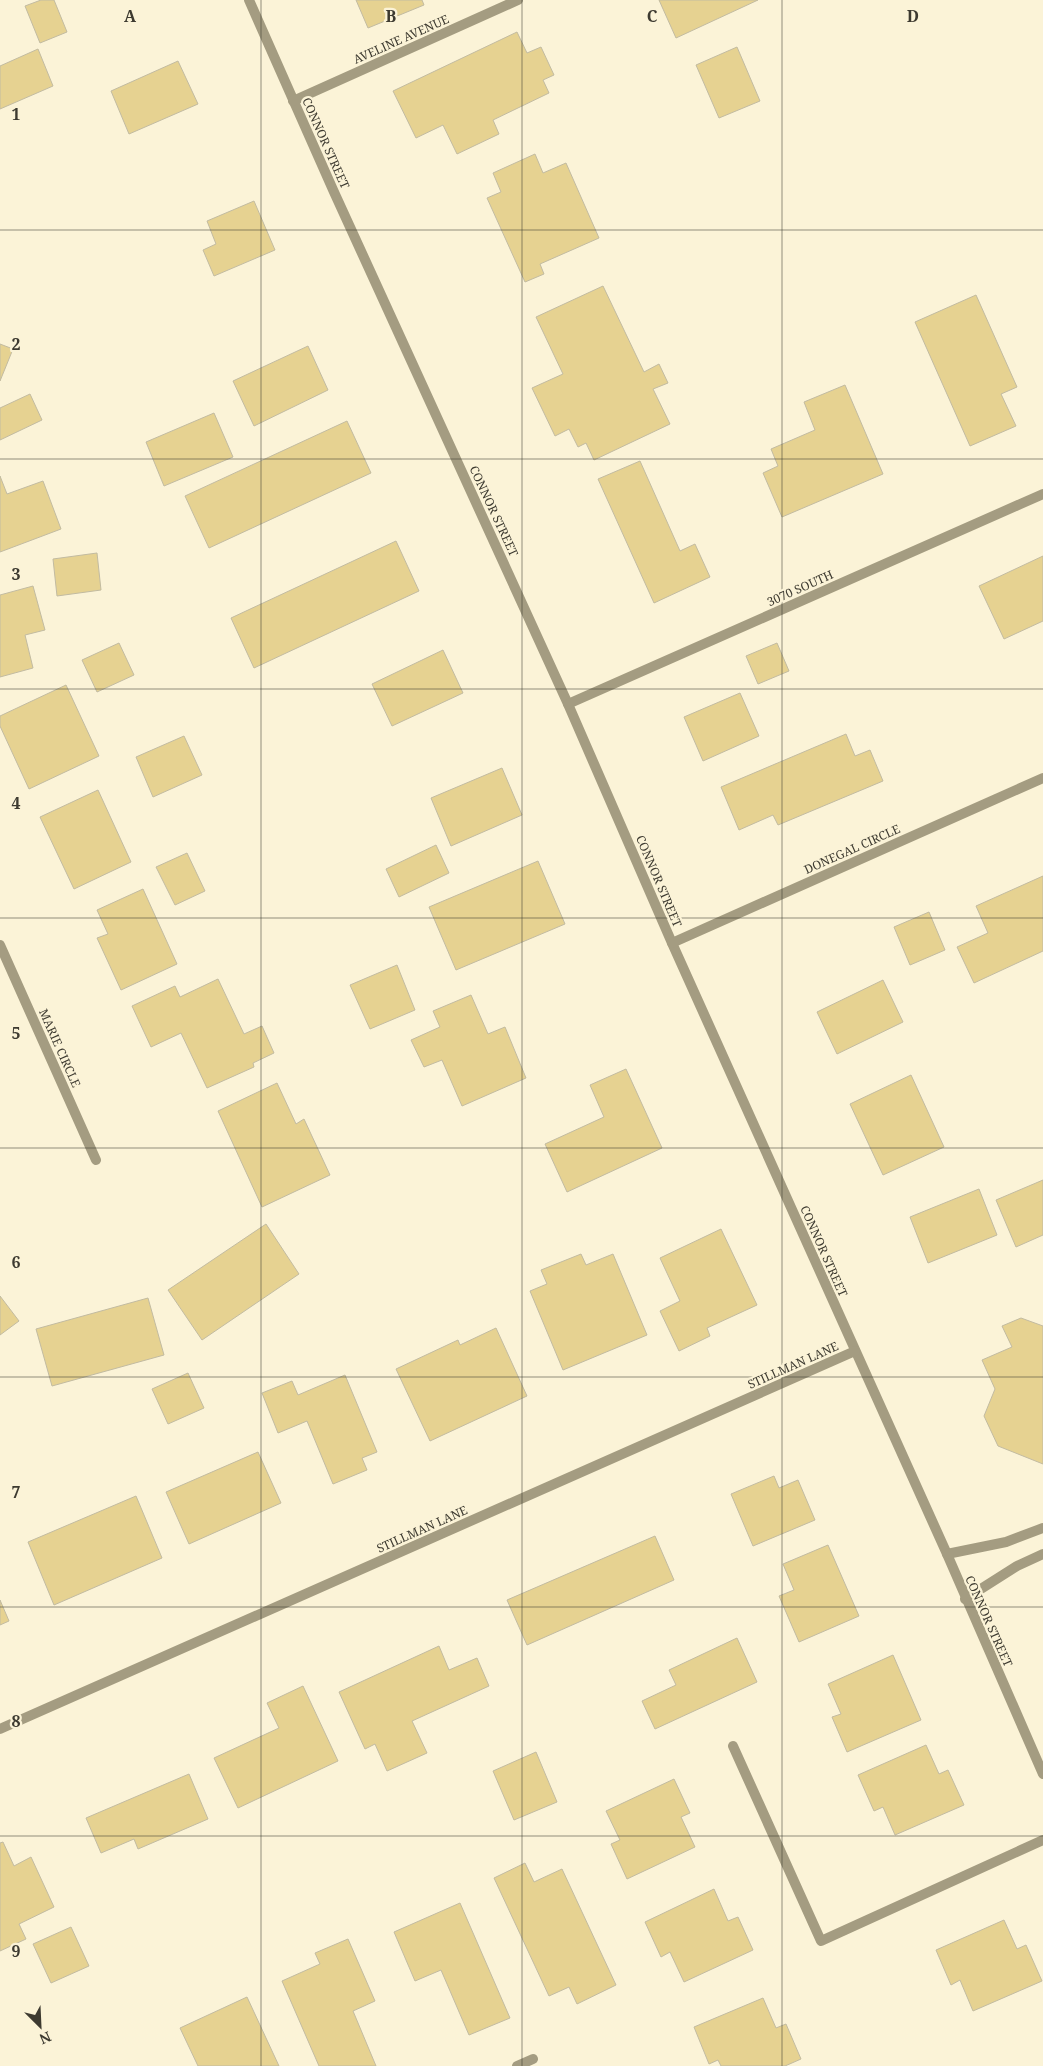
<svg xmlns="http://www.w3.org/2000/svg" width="1043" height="2066" font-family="'Noto Serif',serif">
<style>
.building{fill:#e6d291;stroke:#c2bba1}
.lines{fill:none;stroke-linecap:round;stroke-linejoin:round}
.service{stroke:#a49c81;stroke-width:10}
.minor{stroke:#a49c81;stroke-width:10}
.grid{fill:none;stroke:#3d3a30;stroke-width:1;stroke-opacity:0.55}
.labels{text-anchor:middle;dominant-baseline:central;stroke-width:4.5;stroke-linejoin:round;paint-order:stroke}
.street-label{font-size:12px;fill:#3d3a30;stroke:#fbf3d7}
.grid-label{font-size:16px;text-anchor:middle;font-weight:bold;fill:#3d3a30;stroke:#fbf3d7;stroke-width:4.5;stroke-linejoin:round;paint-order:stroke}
</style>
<rect width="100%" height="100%" fill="#fbf3d7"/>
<g class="building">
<path d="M 41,0 L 54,0 L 67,32 L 40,43 L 25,6 Z"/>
<path d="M 356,0 L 422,0 L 424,5 L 368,28 Z"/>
<path d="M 659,0 L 758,0 L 676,38 Z"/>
<path d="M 517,32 L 527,53 L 541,47 L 554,75 L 543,80 L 549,93 L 493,120 L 499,134 L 457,154 L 443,125 L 416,138 L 393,91 Z"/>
<path d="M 737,47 L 760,101 L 719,118 L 696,65 Z"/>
<path d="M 38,49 L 53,86 L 0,109 L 0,66 Z"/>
<path d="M 178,61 L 198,104 L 129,134 L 111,91 Z"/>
<path d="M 535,154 L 543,173 L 566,163 L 599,238 L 540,264 L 544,274 L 525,282 L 487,198 L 501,192 L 493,173 Z"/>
<path d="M 254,201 L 275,250 L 214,276 L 203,250 L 216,244 L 207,221 Z"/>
<path d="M 603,286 L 644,372 L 659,364 L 668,383 L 653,389 L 670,424 L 594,460 L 586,443 L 578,447 L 569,429 L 555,436 L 532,388 L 563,374 L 536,317 Z"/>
<path d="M 976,295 L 1017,387 L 1001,394 L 1016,426 L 970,446 L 915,322 Z"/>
<path d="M 0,344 L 13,349 L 0,381 Z"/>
<path d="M 308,346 L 328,390 L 254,426 L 233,381 Z"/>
<path d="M 845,385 L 883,474 L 782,517 L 763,473 L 778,466 L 771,449 L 815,430 L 804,402 Z"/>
<path d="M 30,394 L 42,420 L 0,440 L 0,408 Z"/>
<path d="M 214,413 L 233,457 L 164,486 L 146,442 Z"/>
<path d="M 347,421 L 371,473 L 209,548 L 185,496 Z"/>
<path d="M 640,461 L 680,551 L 695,544 L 710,577 L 654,603 L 598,479 Z"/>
<path d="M 0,476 L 7,494 L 43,481 L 61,529 L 0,552 Z"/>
<path d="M 396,541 L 419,591 L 254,668 L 231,618 Z"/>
<path d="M 97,553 L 101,590 L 57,596 L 53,559 Z"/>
<path d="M 1043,556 L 1043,621 L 1004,639 L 979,586 Z"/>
<path d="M 33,586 L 45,630 L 25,635 L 33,668 L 0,677 L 0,595 Z"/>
<path d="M 119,643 L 134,675 L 97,692 L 82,660 Z"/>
<path d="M 777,643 L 789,671 L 758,684 L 746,656 Z"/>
<path d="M 443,650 L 463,693 L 392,726 L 372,684 Z"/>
<path d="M 66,685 L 99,756 L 29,789 L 0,726 L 0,716 Z"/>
<path d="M 740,693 L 759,736 L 703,761 L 684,717 Z"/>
<path d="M 846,734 L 855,756 L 870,750 L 883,781 L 778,825 L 773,815 L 739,830 L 721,787 Z"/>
<path d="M 184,736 L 202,775 L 153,797 L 136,757 Z"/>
<path d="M 502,768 L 522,815 L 451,846 L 431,798 Z"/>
<path d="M 98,790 L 131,862 L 74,889 L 40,817 Z"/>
<path d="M 436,845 L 449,873 L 399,897 L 386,869 Z"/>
<path d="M 187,853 L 205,891 L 175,905 L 156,867 Z"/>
<path d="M 538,861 L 565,924 L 456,970 L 429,907 Z"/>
<path d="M 1043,876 L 1043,951 L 974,983 L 957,947 L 988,933 L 976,906 Z"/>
<path d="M 143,889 L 177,964 L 121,990 L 97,938 L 108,934 L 97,910 Z"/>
<path d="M 929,912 L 945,950 L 910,965 L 894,927 Z"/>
<path d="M 397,965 L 415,1010 L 370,1029 L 350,985 Z"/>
<path d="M 218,979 L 244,1034 L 262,1026 L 274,1053 L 253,1063 L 254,1067 L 207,1088 L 181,1033 L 151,1047 L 132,1006 L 175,986 L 180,997 Z"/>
<path d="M 883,980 L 903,1022 L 837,1054 L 817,1012 Z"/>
<path d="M 471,995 L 488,1034 L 505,1027 L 526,1078 L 462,1106 L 442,1060 L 424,1067 L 411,1040 L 440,1027 L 433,1011 Z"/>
<path d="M 626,1069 L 662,1148 L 567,1192 L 545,1144 L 604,1117 L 590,1085 Z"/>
<path d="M 911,1075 L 944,1147 L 883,1175 L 850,1104 Z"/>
<path d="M 277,1083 L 296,1124 L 304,1119 L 330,1175 L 262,1207 L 218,1111 Z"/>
<path d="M 1043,1180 L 1043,1235 L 1016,1247 L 996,1200 Z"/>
<path d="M 979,1189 L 997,1235 L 928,1263 L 910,1217 Z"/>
<path d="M 266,1224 L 299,1274 L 202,1340 L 168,1290 Z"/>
<path d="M 721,1229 L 757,1305 L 707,1328 L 710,1336 L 679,1351 L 660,1311 L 680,1301 L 660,1258 Z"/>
<path d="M 581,1254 L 586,1265 L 613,1254 L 647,1335 L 563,1370 L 530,1291 L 547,1284 L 541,1270 Z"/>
<path d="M 0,1296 L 19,1321 L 0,1335 Z"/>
<path d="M 148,1298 L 164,1355 L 52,1386 L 36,1329 Z"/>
<path d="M 1021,1318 L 1043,1326 L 1043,1464 L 998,1446 L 984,1416 L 995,1389 L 982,1360 L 1012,1347 L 1002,1326 Z"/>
<path d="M 496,1328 L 527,1396 L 430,1441 L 396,1369 L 458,1340 L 460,1345 Z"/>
<path d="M 188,1373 L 204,1408 L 168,1424 L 152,1389 Z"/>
<path d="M 345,1375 L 377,1452 L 362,1458 L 367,1470 L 333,1484 L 307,1421 L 278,1433 L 262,1393 L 292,1381 L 298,1395 Z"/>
<path d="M 258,1452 L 281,1503 L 189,1544 L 166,1492 Z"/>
<path d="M 774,1476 L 779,1488 L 798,1480 L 815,1520 L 753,1546 L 731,1494 Z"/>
<path d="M 136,1496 L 162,1558 L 54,1605 L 28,1542 Z"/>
<path d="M 655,1536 L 674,1580 L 527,1645 L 507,1600 Z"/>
<path d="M 828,1545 L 859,1616 L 799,1642 L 779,1596 L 794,1590 L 783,1564 Z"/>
<path d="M 0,1600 L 9,1621 L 0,1625 Z"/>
<path d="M 737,1638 L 757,1682 L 655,1729 L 642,1701 L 676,1685 L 669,1670 Z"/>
<path d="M 439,1646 L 449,1670 L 477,1658 L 489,1686 L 412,1721 L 427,1753 L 387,1771 L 375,1744 L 365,1749 L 339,1692 Z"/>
<path d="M 893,1655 L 921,1720 L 847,1752 L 832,1717 L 841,1714 L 828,1684 Z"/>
<path d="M 303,1686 L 338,1761 L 238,1808 L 214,1758 L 279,1728 L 267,1703 Z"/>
<path d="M 926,1745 L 939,1774 L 948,1770 L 964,1805 L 895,1835 L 883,1807 L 874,1811 L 858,1775 Z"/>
<path d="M 536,1752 L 557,1802 L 514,1820 L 493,1771 Z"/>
<path d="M 189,1774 L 208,1819 L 138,1849 L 134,1839 L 101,1853 L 86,1818 Z"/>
<path d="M 674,1779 L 690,1813 L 681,1817 L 695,1847 L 627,1879 L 611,1844 L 620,1840 L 606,1811 Z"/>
<path d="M 3,1842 L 14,1866 L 31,1857 L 54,1907 L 19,1924 L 26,1939 L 0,1951 L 0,1843 Z"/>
<path d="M 525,1863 L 534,1882 L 562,1869 L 616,1985 L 577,2004 L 569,1987 L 549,1996 L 494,1878 Z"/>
<path d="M 714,1889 L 728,1921 L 738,1917 L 753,1950 L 684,1982 L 670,1952 L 661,1957 L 645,1922 Z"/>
<path d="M 460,1903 L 510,2018 L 469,2035 L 441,1970 L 415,1981 L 394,1932 Z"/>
<path d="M 1004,1920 L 1017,1949 L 1026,1945 L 1042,1981 L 973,2011 L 960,1980 L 951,1985 L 936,1950 Z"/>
<path d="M 71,1927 L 89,1966 L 51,1983 L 33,1944 Z"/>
<path d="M 348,1939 L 375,2001 L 353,2011 L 376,2066 L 319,2066 L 282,1981 L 320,1964 L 315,1953 Z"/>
<path d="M 247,1997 L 279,2066 L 198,2066 L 180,2028 Z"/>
<path d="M 763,1998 L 776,2028 L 786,2024 L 801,2059 L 785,2066 L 721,2066 L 718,2060 L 709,2064 L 694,2027 Z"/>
</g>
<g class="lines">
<path class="service" d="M 733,1746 L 821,1941 L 1043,1840"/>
<g class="minor">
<path d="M 249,0 L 334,192 L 568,704 L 672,943 L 947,1554 L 1043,1774"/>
<path d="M 293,101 L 518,0"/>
<path d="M 568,704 L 1043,494"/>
<path d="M 672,943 L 1043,778"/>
<path d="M 0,945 L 96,1160"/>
<path d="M 947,1554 L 1006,1542 L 1043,1528"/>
<path d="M 965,1599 L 1017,1566 L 1043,1554"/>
<path d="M 0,1729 L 855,1351"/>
<path d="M 517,2066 L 533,2059"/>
</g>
</g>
<path class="grid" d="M 261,0 L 261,2066M 522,0 L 522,2066M 782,0 L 782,2066M 0,230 L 1043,230M 0,459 L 1043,459M 0,689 L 1043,689M 0,918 L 1043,918M 0,1148 L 1043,1148M 0,1377 L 1043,1377M 0,1607 L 1043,1607M 0,1836 L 1043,1836"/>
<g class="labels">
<g class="street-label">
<text transform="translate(401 39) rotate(-24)">AVELINE AVENUE</text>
<text transform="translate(326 143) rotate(66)">CONNOR STREET</text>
<text transform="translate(494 511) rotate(65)">CONNOR STREET</text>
<text transform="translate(800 588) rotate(-24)">3070 SOUTH</text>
<text transform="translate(852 849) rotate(-24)">DONEGAL CIRCLE</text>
<text transform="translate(659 881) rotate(67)">CONNOR STREET</text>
<text transform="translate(60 1048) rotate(66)">MARIE CIRCLE</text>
<text transform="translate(824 1251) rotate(66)">CONNOR STREET</text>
<text transform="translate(793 1365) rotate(-24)">STILLMAN LANE</text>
<text transform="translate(422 1529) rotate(-24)">STILLMAN LANE</text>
<text transform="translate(989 1621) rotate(66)">CONNOR STREET</text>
</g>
</g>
<g class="grid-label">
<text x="130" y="22">A</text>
<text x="391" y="22">B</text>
<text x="652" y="22">C</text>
<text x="913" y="22">D</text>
<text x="16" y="120">1</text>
<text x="16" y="350">2</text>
<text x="16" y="580">3</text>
<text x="16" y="809">4</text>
<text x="16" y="1039">5</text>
<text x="16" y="1268">6</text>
<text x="16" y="1498">7</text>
<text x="16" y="1727">8</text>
<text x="16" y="1957">9</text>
</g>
<g transform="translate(40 2026) rotate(156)" stroke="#fbf3d7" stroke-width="4" paint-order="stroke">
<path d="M0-4L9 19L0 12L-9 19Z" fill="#3d3a30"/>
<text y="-8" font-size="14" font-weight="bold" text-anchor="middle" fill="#3d3a30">N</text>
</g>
</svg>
